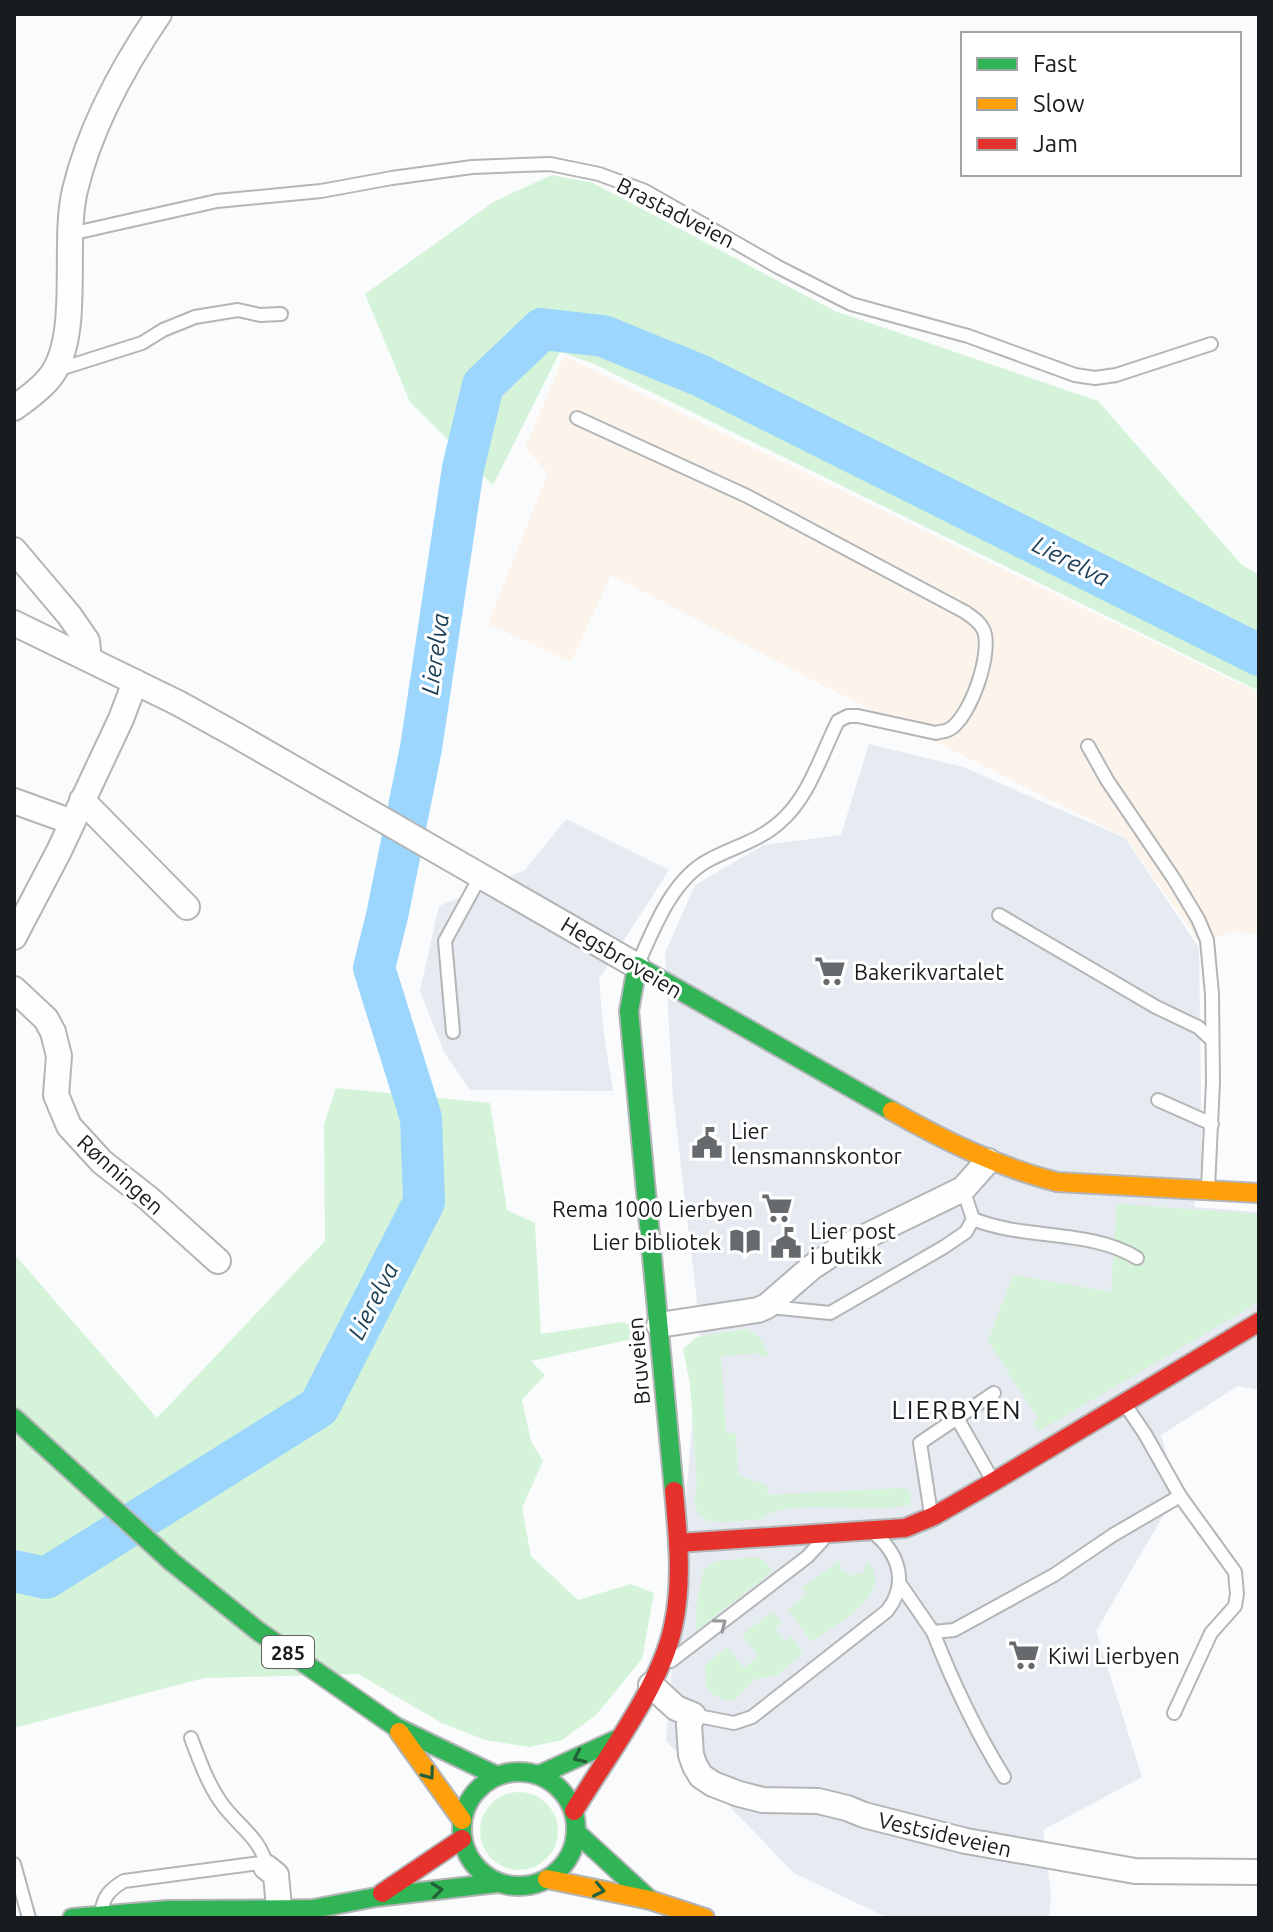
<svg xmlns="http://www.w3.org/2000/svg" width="1273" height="1932" font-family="Ubuntu,sans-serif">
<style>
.built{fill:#e5ebf0}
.industrial{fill:#fcf4eb}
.green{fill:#d5f3d8}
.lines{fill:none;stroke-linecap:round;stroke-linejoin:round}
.river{stroke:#9cd6fd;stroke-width:42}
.lane-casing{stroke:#b3b5b7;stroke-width:16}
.street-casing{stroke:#b3b5b7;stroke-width:28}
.fast-casing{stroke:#b3b5b7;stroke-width:22}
.slow-casing{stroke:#b3b5b7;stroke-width:22}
.jam-casing{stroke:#b3b5b7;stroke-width:22}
.lane{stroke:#fefeff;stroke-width:12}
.street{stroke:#fefeff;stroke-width:24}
.fast{stroke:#30b455;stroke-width:18}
.slow{stroke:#ff9f0a;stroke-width:18}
.jam{stroke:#e5322d;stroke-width:18}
.oneway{stroke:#97989a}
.oneway2{stroke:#236037}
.labels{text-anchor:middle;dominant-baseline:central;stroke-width:6;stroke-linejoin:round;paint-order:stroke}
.shield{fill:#fff;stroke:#5e6062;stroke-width:2}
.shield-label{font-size:20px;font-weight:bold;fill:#191c1e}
.street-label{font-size:22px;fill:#191c1e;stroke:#fff}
.poi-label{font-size:22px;fill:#191c1e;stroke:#fff;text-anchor:start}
.water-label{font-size:24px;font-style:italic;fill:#1e4158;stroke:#fff}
.quarter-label{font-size:26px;letter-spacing:2px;fill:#191c1e;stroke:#fff}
</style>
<rect width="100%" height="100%" fill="#f9fbfd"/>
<g class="built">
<path d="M 869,744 L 963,767 L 1125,838 L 1199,948 L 1202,1162 L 1194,1207 L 1259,1212 L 1259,1390 L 1238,1386 L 1161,1435 L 1177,1492 L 1096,1631 L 1142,1777 L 1043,1830 L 1051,1896 L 1049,1918 L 888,1918 L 794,1873 L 666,1741 L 700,1328 L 673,1097 L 665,953 L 695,885 L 764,845 L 841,835 Z"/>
<path d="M 566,819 L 669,870 L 599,979 L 603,1027 L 613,1091 L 470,1090 L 444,1052 L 420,991 L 439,906 L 525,870 Z"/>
</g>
<path class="industrial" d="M 564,356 L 1259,693 L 1259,935 L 1235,931 L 1200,943 L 1125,837 L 834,691 L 611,575 L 571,662 L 488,624 L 548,473 L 525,448 Z"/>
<g class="green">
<path d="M 552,175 L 593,183 L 835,311 L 1098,401 L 1241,564 L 1259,575 L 1259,691 L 592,363 L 560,352 L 493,485 L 410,402 L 365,294 L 495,201 Z"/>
<path d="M 336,1088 L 490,1103 L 507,1210 L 535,1223 L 541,1334 L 623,1322 L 633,1325 L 632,1339 L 531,1361 L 545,1375 L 522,1400 L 531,1441 L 543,1461 L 522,1508 L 531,1556 L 578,1600 L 631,1584 L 654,1593 L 642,1659 L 596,1715 L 562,1740 L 529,1747 L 485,1740 L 442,1723 L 358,1674 L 204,1678 L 14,1728 L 14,1254 L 157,1418 L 325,1241 L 324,1124 Z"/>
<path d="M 1117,1204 L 1259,1214 L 1259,1302 L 1039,1431 L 1033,1422 L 1038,1418 L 988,1341 L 1013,1275 L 1111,1292 Z"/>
<path d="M 746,1329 L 761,1338 L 768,1356 L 759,1356 L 758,1353 L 721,1356 L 726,1433 L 736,1433 L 738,1475 L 767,1486 L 768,1495 L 902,1488 L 910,1491 L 911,1504 C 881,1515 781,1496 762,1519 L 726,1522 L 708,1521 L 698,1513 L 694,1503 L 697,1484 L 690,1384 L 683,1349 L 697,1337 Z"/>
<path d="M 757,1557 L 765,1561 L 773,1571 L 696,1631 L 697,1600 L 704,1569 L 716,1561 Z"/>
<path d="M 840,1560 L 841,1569 L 851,1576 L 863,1573 L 868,1562 C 896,1594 834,1625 812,1642 L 788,1610 L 807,1594 L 802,1588 Z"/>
<path d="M 773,1612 L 781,1623 L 775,1629 L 785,1641 L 791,1636 L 803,1653 L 777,1675 L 755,1679 L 736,1698 L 728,1701 L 712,1694 L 706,1686 L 705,1665 L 727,1647 L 744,1668 L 758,1656 L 742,1634 Z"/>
<circle cx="519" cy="1831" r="39"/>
</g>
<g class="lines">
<path class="river" d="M 14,1571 L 46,1578 L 319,1407 L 424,1202 L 421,1118 L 374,968 L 387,916 L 421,748 L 463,468 L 483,385 L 542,329 L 603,336 L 699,375 L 1259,655"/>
<defs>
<g id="lane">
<path d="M 70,234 L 217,201 L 321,191 L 392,178 L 472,167 L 550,164 L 599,174 L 645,191 L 780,268 L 851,304 L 968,336 L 1075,375 L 1095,378 L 1116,375 L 1211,344"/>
<path d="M 57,370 L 142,343 L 163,330 L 195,317 L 238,310 L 260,315 L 281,314"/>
<path d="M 577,418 L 747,496 L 965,612 C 972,617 979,621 983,629 C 994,650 970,720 948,730 C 947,731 937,732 936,733 L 858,716 L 848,716 L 838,721 C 821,755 809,797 780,822 C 759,841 733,847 709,860 C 672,879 653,930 637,966"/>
<path d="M 1088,746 L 1107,780 L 1174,879 L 1198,919 L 1207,940 L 1212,994 L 1213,1082 L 1208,1188"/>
<path d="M 999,915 L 1156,1007 L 1198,1027 L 1211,1039"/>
<path d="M 453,1032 L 445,941 L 481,875"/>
<path d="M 1158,1100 L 1212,1124"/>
<path d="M 973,1219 C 1024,1240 1091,1229 1137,1258"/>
<path d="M 770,1307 L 830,1313 L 944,1247 L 966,1232 L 973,1219 L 963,1189"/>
<path d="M 1124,1403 L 1145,1434 L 1180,1496"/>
<path d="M 957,1418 L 993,1481"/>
<path d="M 931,1514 L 920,1443 L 994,1393"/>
<path d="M 900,1584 L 933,1632 L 954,1630 L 1054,1575 L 1113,1535 L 1180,1496 L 1235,1572 L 1237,1594 L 1235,1606 L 1211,1633 L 1174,1713"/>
<path d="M 933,1632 C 953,1683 975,1730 1004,1777"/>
<path d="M 671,1661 L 807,1557 L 822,1541"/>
<path d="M 693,1715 L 734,1723 L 752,1717 L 887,1611 C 908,1585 900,1555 875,1534"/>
<path d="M 14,1864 L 29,1918"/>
<path d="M 101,1914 C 103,1897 109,1890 124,1881 L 260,1863 L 266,1867 C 263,1839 235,1824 220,1801 C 207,1782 199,1759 191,1738"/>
</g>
<g id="street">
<path d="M 14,408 C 27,399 41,389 51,376 C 82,334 62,244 75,190 C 90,127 123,67 159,14"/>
<path d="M 14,550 L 69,615 L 87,641 L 89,659"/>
<path d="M 14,623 L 178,703 L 234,734 L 637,966"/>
<path d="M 82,800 L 187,907"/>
<path d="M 14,801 L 72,822"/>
<path d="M 14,937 L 59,851 L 121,719 L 135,682"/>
<path d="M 14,989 L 46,1019 L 53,1032 L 59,1056 L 56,1095 L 69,1126 L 102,1162 L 148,1198 L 218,1261"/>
<path d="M 659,1325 L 758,1310 L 767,1306 L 812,1267 L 838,1250 L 963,1189 L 988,1161"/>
<path d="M 651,1685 L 676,1708 L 693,1715 L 689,1725 L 691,1755 L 695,1766 L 701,1776 L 713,1784 L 739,1794 L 763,1800 L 818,1801 L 847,1808 L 864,1815 L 966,1841 L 1135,1871 L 1259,1872"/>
<path d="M 266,1867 L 276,1875 L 280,1918"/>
</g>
<g id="fast">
<path d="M 14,1418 L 172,1562 L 258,1631 L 396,1727 L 497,1776"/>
<path d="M 674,1491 L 629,1011 L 637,966 L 892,1111"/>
<circle cx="519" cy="1829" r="57"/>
<path d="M 539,1775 L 618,1739"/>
<path d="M 577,1833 L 650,1900"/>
<path d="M 72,1918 L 168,1910 L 313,1909 L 376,1897 L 497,1883"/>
</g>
<g id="slow">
<path d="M 892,1111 C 945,1141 998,1167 1057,1182 L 1259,1193"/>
<path d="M 399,1732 L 462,1820"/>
<path d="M 547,1879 L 650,1900 L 705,1918"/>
</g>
<g id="jam">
<path d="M 678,1543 L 905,1528 L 934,1516 L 993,1482 L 1259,1322"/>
<path d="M 574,1811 C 606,1757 660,1688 673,1627 C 683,1583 678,1536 674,1491"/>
<path d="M 382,1893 L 462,1839"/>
</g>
</defs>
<use href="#lane" class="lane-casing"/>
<use href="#street" class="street-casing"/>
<use href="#fast" class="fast-casing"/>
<use href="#slow" class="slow-casing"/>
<use href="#jam" class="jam-casing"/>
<use href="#lane" class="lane"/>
<use href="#street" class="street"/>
<use href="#fast" class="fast"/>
<use href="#slow" class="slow"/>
<use href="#jam" class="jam"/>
</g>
<defs><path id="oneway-chevron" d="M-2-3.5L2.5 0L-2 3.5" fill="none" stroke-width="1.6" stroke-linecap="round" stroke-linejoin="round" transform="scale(2)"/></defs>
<use class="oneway" href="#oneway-chevron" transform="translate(721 1624) rotate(-37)"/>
<g class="oneway2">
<use href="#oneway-chevron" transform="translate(579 1757) rotate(155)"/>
<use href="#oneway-chevron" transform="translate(429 1774) rotate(54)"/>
<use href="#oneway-chevron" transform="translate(437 1890) rotate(-7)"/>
<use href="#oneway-chevron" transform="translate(599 1890) rotate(12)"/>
</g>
<defs>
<symbol id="supermarket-bare" viewBox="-9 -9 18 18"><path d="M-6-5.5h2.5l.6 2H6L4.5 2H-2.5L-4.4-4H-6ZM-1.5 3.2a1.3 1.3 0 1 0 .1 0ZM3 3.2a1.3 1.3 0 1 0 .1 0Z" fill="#676a6c" stroke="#fff" stroke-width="2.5" paint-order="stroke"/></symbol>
<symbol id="civic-bare" viewBox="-9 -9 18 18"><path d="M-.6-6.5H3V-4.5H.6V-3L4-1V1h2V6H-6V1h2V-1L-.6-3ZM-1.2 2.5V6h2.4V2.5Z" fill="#676a6c" stroke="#fff" stroke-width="2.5" paint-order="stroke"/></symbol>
<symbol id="library-bare" viewBox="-9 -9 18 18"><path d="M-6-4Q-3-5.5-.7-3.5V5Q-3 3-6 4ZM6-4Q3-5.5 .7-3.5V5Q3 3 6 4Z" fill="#676a6c" stroke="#fff" stroke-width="2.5" paint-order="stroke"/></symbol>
</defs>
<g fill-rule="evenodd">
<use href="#supermarket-bare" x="808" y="949" width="44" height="44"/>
<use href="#civic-bare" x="685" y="1121" width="44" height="44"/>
<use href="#supermarket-bare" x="755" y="1186" width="44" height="44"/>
<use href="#library-bare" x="723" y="1219" width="44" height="44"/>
<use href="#civic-bare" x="764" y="1221" width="44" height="44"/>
<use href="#supermarket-bare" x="1002" y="1633" width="44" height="44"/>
</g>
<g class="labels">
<rect class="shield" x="262" y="1636" width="52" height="32" rx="6"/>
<g class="shield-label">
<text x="288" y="1652">285</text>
</g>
<g class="street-label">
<text transform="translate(676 212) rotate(27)">Brastadveien</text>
<text transform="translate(622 957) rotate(31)">Hegsbroveien</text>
<text transform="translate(121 1174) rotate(42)">Rønningen</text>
<text transform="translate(638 1361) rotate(-95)">Bruveien</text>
<text transform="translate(945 1834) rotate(13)">Vestsideveien</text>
</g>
<g class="poi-label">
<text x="854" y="971">Bakerikvartalet</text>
<text x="731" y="1130">Lier<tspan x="731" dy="25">lensmannskontor</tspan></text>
<text x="753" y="1208" text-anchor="end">Rema 1000 Lierbyen</text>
<text x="810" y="1230">Lier post<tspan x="810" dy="25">i butikk</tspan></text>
<text x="721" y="1241" text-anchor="end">Lier bibliotek</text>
<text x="1048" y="1655">Kiwi Lierbyen</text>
</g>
<g class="water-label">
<text transform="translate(1071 561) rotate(27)">Lierelva</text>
<text transform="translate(435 654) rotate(-82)">Lierelva</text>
<text transform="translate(373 1301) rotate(-63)">Lierelva</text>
</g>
<g class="quarter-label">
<text x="957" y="1409">LIERBYEN</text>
</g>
</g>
<rect width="1273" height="1932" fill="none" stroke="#191c1e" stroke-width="32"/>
<rect x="961" y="32" width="280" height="144" fill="#ffffff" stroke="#a3a4a5" stroke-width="2"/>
<rect x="977" y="58" width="40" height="12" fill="#30b455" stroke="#a3a4a5" stroke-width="2"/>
<text x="1033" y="72" font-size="24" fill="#191c1e">Fast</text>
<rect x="977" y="98" width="40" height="12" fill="#ff9f0a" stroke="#a3a4a5" stroke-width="2"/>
<text x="1033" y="112" font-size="24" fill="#191c1e">Slow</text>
<rect x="977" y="138" width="40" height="12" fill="#e5322d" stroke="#a3a4a5" stroke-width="2"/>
<text x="1033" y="152" font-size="24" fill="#191c1e">Jam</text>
</svg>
